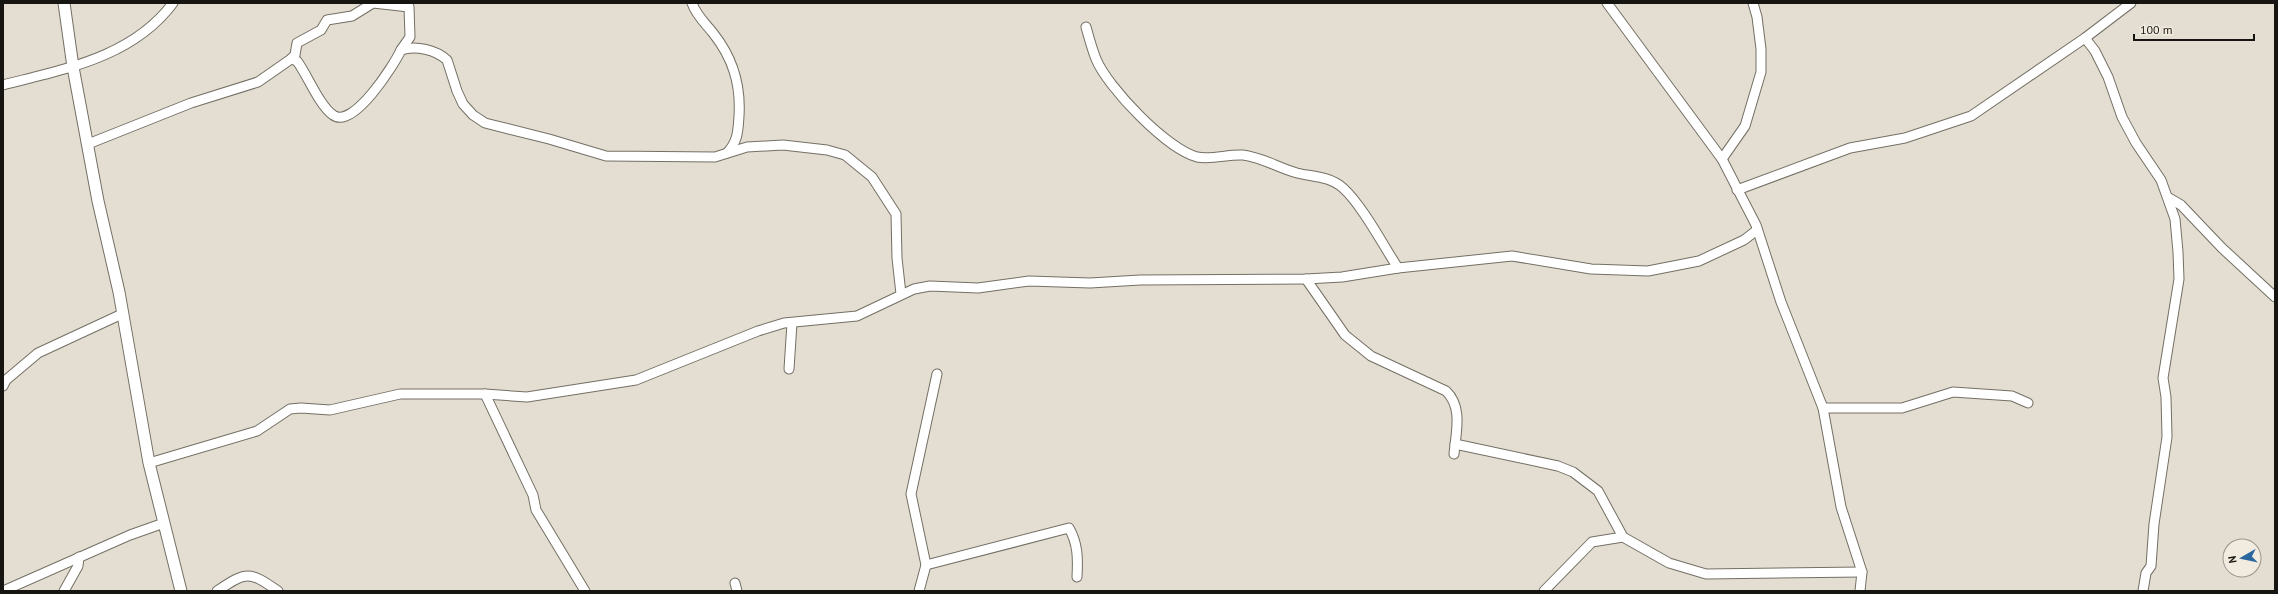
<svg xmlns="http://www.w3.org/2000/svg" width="2278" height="594" font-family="'PT Sans',sans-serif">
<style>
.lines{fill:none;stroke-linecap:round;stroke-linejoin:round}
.minor-casing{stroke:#746f64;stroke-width:11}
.tertiary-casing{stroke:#746f64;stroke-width:13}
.minor{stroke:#fff;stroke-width:9}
.tertiary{stroke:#fff;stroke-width:11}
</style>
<rect width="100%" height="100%" fill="#e4ded2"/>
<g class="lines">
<defs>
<g id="minor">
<path d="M 692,3 C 696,15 705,23 713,33 C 733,58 741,84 739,116 C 738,131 738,141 727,153"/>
<path d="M 1607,3 L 1722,159 L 1756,225 L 1781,302 L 1823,408 L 1841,507 L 1862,572 L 1860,591"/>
<path d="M 1086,27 C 1089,38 1092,49 1096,59 C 1108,88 1167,149 1197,157 C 1212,160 1228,154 1243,155 C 1261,157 1279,168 1297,173 C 1313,177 1330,176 1343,188 C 1362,205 1383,245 1398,268"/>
<path d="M 2085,38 L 2095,51 L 2108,77 L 2122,117 L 2136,143 L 2161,180 L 2175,219 L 2178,252 L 2179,279 L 2163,378 L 2166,397 L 2167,437 L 2154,524 L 2151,566 L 2146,573 L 2143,591"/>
<path d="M 291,59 L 297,61 C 308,76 319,105 333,115 C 353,130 394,65 401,50 C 416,45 436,50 447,60 L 457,91 L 463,104 L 473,115 L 485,123 L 549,139 L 606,156 L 715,157 L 747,147 L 783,145 L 827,150 L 845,155 L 872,177 L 896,214 L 897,258 L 901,294"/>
<path d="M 3,85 C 65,69 133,57 173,3"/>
<path d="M 88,144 L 191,103 L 258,82 L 291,59 L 295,55 L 297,43 L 321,30 L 327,20 L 352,16 L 373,3 L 409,7 L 410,37 L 401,50"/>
<path d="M 1722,159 L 1745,126 L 1761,72 L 1761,49 L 1757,17 L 1753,3"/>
<path d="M 1737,190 L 1850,148 L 1905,138 L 1971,116 L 2085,38 L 2131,3"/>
<path d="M 2169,198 L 2181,205 L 2222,248 L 2275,297"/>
<path d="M 1306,279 L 1345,335 L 1371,356 L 1446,391 C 1463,407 1456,432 1454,454"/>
<path d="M 789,369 L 792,323"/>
<path d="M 3,386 L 6,380 L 38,353 L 122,314"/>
<path d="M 485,394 L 533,495 L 536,510 L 585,591"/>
<path d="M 1823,408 L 1902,408 L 1953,392 L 2012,396 L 2028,403"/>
<path d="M 1455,444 L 1558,466 L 1573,472 L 1598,491 L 1623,537 L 1669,563 L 1706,574 L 1862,572"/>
<path d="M 149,463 L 257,431 L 290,409 L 301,408 L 330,410 L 400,394 L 485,394 L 527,397 L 636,380 L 758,331 L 784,323 L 857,316 L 914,289 L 930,286 L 978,288 L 1029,281 L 1090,283 L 1140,280 L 1306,279 L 1342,277 L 1398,268 L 1512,256 L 1591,269 L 1648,271 L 1699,261 L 1744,240 L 1757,230"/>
<path d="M 926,565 L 1069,528 C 1078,544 1078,558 1077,577"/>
<path d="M 735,583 L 737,591"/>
<path d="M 3,591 L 130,535 L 164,523"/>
<path d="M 64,591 L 78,566 L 79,557"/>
<path d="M 217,591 C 247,571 249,571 278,591"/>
<path d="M 919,591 L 926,565 L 911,494 L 937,374"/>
<path d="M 1544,591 L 1592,542 L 1623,537"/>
</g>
<path id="tertiary" d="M 64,3 L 73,67 L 98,201 L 119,292 L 149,463 L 181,591"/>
</defs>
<use href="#minor" class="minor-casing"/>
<use href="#tertiary" class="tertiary-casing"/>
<use href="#minor" class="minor"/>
<use href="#tertiary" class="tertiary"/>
</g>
<rect width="2278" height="594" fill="none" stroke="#171511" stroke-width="8"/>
<g transform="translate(2242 558) rotate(261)"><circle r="19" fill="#f1ecdf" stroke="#9a968d"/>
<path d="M0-3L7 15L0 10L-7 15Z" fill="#2a679e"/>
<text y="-6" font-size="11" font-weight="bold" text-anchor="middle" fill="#171511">N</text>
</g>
<path d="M2134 34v6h120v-6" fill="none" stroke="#171511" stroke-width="2"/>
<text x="2140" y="34" font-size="12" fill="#171511" stroke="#f1ecdf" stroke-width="3" paint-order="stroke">100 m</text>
</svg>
